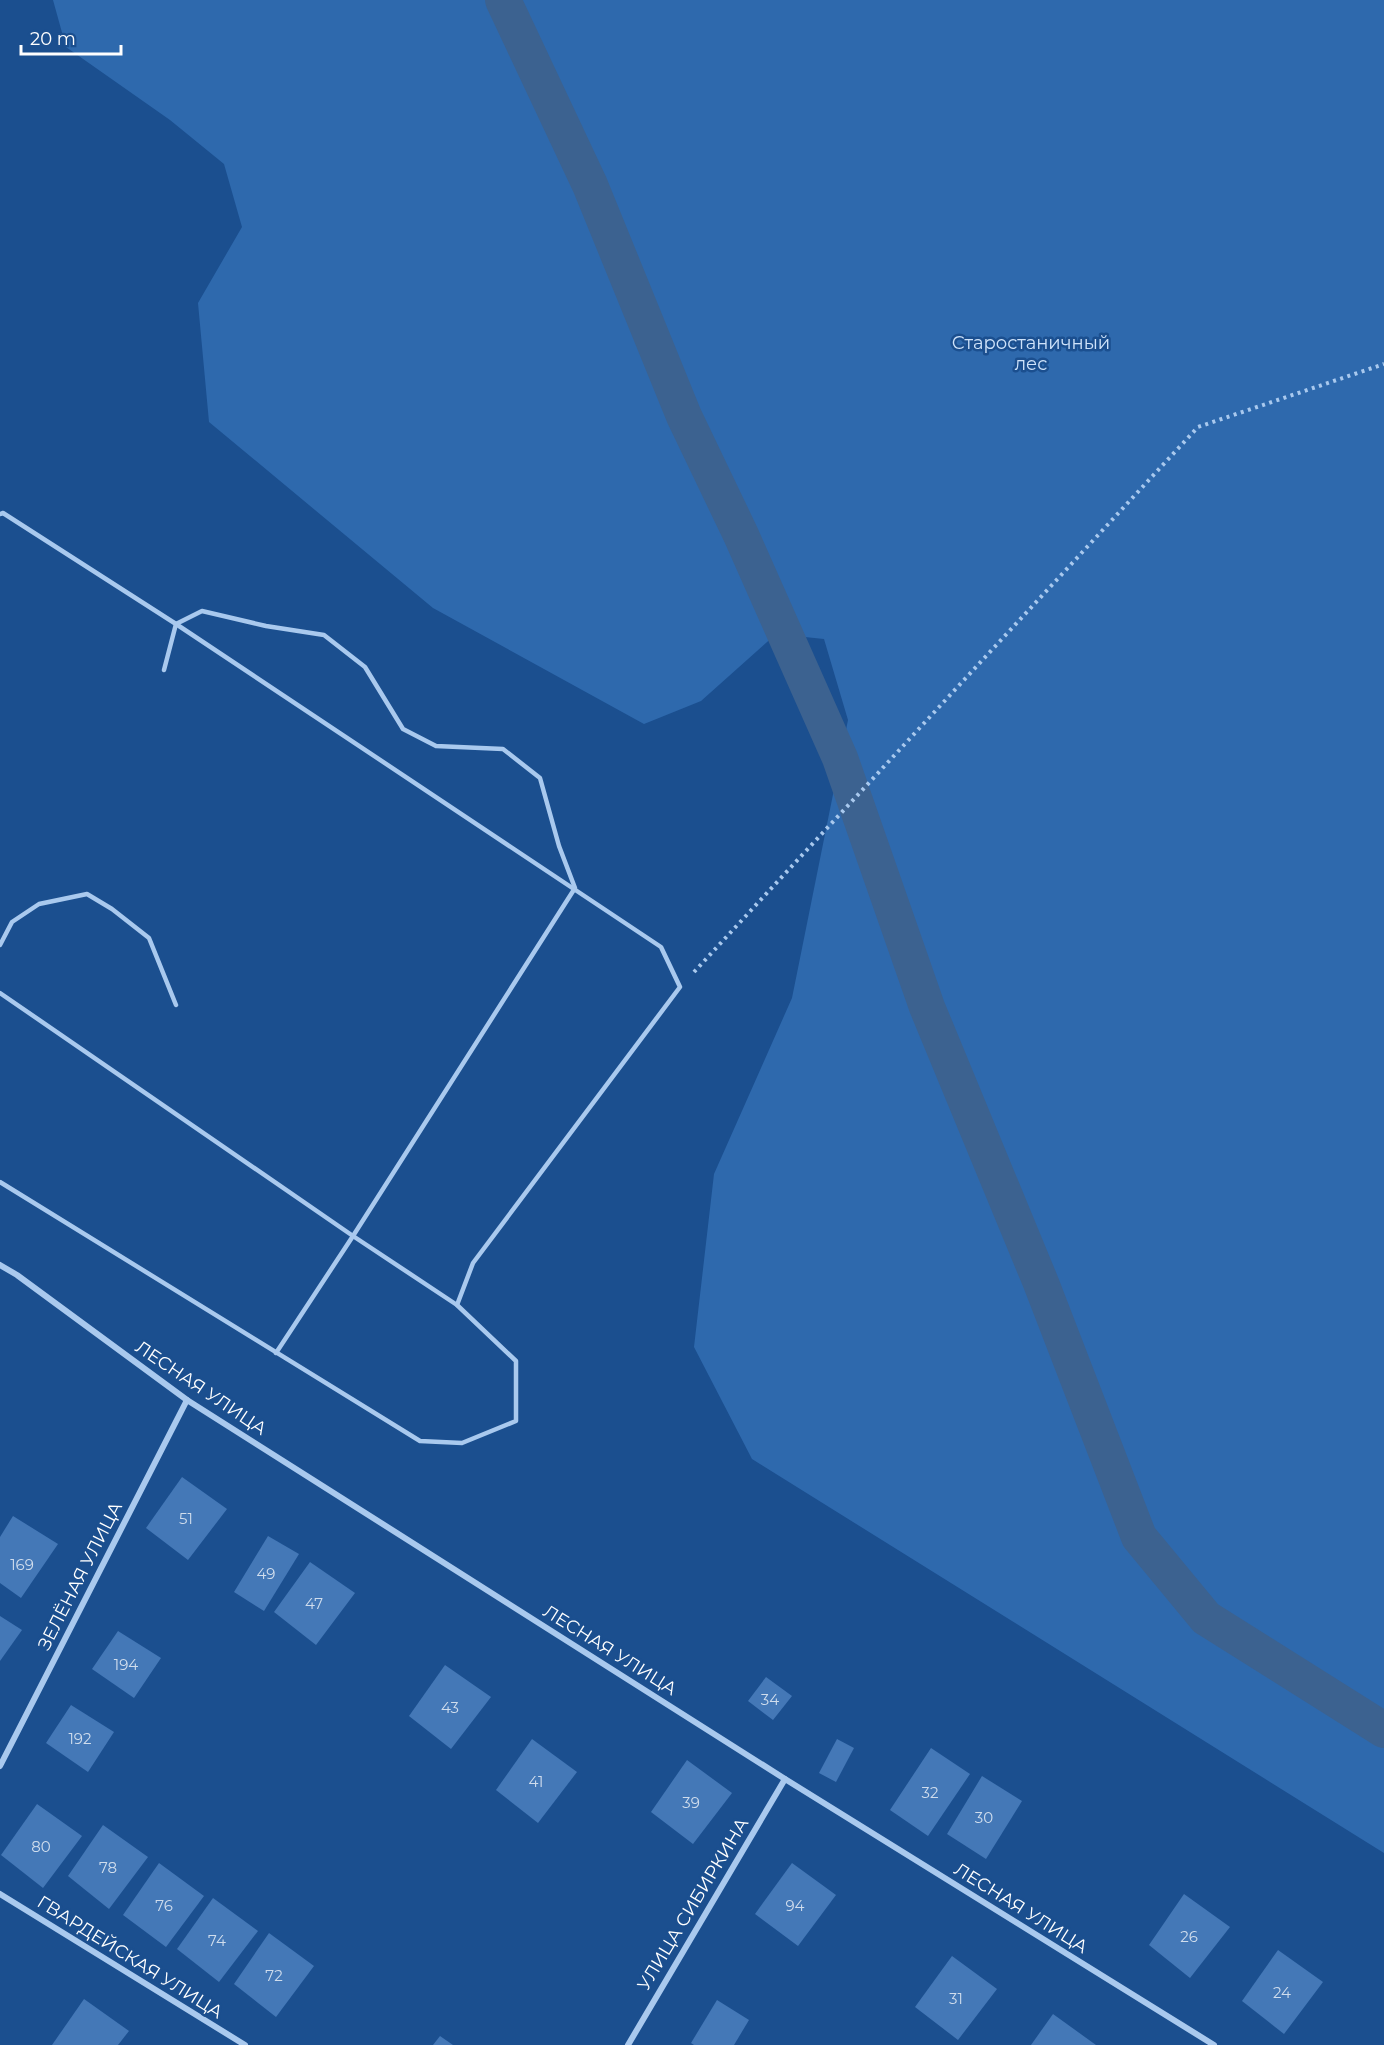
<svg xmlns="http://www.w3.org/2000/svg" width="1384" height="2045" font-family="Montserrat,sans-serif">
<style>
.green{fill:#2e69ad}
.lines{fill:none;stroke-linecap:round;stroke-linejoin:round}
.canal{stroke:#3c6290;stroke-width:36}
.building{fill:#4478b7}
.path{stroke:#a9c9ee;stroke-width:4;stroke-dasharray:3 4.5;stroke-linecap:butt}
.service{stroke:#a9c9ee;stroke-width:4.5}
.minor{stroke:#a9c9ee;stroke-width:6}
.labels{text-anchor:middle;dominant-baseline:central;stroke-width:5;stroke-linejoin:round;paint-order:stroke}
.number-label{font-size:15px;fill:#d0dded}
.park-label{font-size:18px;fill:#cfe3fa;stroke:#1b4f8f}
.street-label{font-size:18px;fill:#fff;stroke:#1b4f8f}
</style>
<rect width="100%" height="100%" fill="#1b4f8f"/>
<path class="green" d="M 53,0 L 1384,0 L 1384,1853 L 752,1459 L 694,1347 L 714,1174 L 792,998 L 848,720 L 824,639 L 776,634 L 701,701 L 644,724 L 433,608 L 209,422 L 198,303 L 242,227 L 224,164 L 170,120 L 66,47 Z"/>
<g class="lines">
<path class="canal" d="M 503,0 L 590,185 L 684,416 L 741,535 L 840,758 L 927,1007 L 1041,1283 L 1139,1537 L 1206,1618 L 1384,1730"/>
</g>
<g class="building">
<path d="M 182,1477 L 227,1509 L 188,1560 L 146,1528 Z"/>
<path d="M 13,1516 L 58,1544 L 21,1598 L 0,1583 L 0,1537 Z"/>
<path d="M 268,1536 L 299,1554 L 264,1611 L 234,1592 Z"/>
<path d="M 310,1562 L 355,1593 L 316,1645 L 274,1612 Z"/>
<path d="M 0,1616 L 22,1630 L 0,1661 Z"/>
<path d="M 118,1631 L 161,1658 L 134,1698 L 92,1669 Z"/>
<path d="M 445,1665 L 491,1697 L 451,1749 L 409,1716 Z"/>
<path d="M 766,1677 L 792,1696 L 773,1720 L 748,1701 Z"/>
<path d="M 71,1705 L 114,1732 L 88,1772 L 46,1743 Z"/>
<path d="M 532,1739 L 577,1772 L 538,1823 L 496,1790 Z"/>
<path d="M 837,1739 L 854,1748 L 836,1782 L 819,1773 Z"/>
<path d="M 931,1748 L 970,1774 L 928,1836 L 890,1810 Z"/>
<path d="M 687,1760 L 732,1793 L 693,1844 L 651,1812 Z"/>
<path d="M 982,1776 L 1022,1801 L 986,1859 L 947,1834 Z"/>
<path d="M 37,1804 L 82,1836 L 43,1888 L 1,1855 Z"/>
<path d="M 103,1825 L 148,1857 L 109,1909 L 68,1876 Z"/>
<path d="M 159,1863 L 204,1896 L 166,1947 L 123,1915 Z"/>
<path d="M 792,1863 L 836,1895 L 798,1946 L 755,1914 Z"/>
<path d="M 1184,1894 L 1230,1927 L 1190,1978 L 1149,1945 Z"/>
<path d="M 213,1898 L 258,1931 L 219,1982 L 177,1949 Z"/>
<path d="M 269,1933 L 314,1966 L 276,2017 L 234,1984 Z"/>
<path d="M 1278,1950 L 1323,1982 L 1284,2034 L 1242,2001 Z"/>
<path d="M 952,1956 L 997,1989 L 958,2040 L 915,2007 Z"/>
<path d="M 84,1999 L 129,2031 L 118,2045 L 52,2045 Z"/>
<path d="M 717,2000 L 749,2020 L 734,2045 L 694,2045 L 691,2043 Z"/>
<path d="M 1053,2014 L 1096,2045 L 1031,2045 Z"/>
<path d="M 440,2036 L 453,2045 L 433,2045 Z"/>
</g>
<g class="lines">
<path class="path" d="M 694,972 L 1198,427 L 1384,364"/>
<g class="service">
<path d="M 0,514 L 3,513 L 176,624 L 661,947 L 680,987 L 473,1263 L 457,1305"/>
<path d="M 164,670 L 176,624 L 202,611 L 266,626 L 324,635 L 365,667 L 403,729 L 436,746 L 503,749 L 540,778 L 559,846 L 575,888 L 353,1236 L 276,1353"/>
<path d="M 0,945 L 12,922 L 39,904 L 87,894 L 112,909 L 149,938 L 176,1005"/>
<path d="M 0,993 L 353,1236 L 457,1305 L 516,1361 L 516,1421 L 462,1443 L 420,1441 L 0,1182"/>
</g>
<g class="minor">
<path d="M 0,1265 L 17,1275 L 187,1400 L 785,1779 L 1214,2045"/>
<path d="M 0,1766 L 187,1400"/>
<path d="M 0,1894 L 245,2045"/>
<path d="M 628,2045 L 785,1779"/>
</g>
</g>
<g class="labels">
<g class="number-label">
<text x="186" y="1518">51</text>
<text x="22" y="1564">169</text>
<text x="266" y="1573">49</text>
<text x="314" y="1603">47</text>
<text x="126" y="1664">194</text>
<text x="770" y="1699">34</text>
<text x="450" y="1707">43</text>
<text x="80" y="1738">192</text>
<text x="536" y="1781">41</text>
<text x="930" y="1792">32</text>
<text x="691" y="1802">39</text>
<text x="984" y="1817">30</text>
<text x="41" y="1846">80</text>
<text x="108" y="1867">78</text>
<text x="164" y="1905">76</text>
<text x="795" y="1905">94</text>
<text x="1189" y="1936">26</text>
<text x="217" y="1940">74</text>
<text x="274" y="1975">72</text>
<text x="1282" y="1992">24</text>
<text x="956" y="1998">31</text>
</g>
<g class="park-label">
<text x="1031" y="343">Старостаничный<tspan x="1031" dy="21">лес</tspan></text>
</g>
<g class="street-label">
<text transform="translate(201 1388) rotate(34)">ЛЕСНАЯ УЛИЦА</text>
<text transform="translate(80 1576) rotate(-63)">ЗЕЛЁНАЯ УЛИЦА</text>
<text transform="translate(610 1650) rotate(32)">ЛЕСНАЯ УЛИЦА</text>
<text transform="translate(693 1904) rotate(-59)">УЛИЦА СИБИРКИНА</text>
<text transform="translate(1021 1908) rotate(32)">ЛЕСНАЯ УЛИЦА</text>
<text transform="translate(130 1957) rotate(32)">ГВАРДЕЙСКАЯ УЛИЦА</text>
</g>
</g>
<path d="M21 45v9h100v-9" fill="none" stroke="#ffffff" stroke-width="3"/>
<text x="30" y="45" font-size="18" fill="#ffffff" stroke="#1b4f8f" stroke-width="4.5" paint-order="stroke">20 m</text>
</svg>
